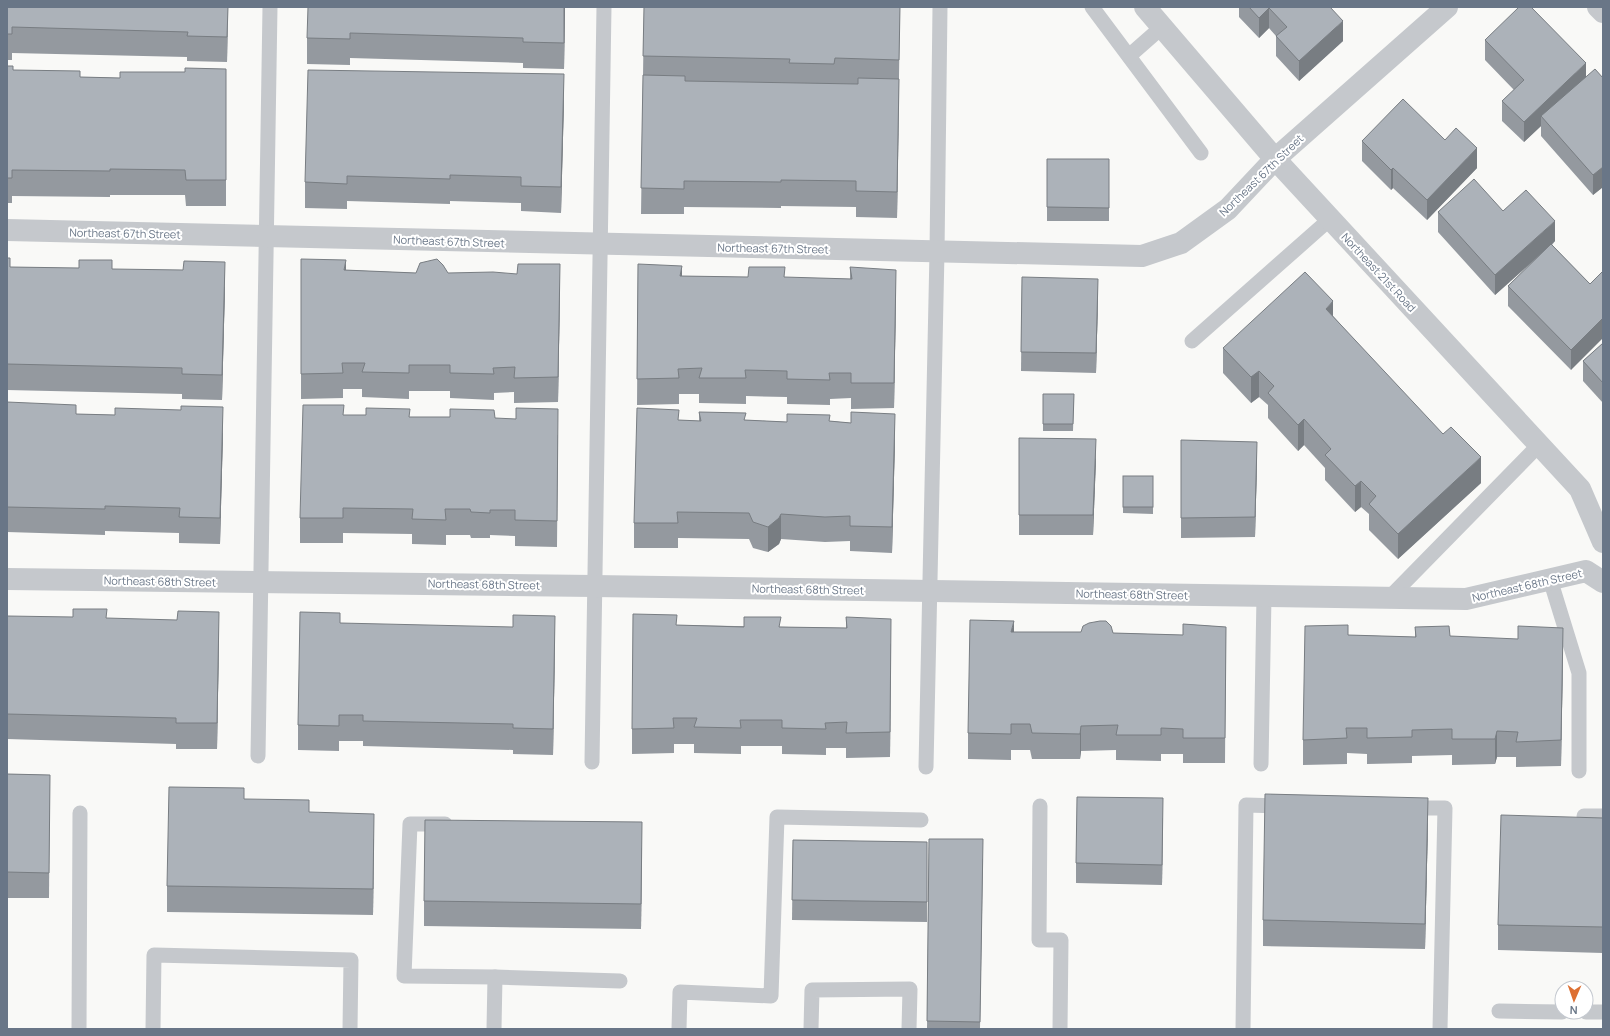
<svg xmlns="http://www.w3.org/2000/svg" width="1610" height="1036" font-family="Manrope,sans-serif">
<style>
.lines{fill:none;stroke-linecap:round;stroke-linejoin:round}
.service{stroke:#c5c8cc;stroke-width:15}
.minor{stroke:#c5c8cc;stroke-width:22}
.wall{fill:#94999f}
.shaded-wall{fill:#787d82}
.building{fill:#acb2b9;stroke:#787d82}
.labels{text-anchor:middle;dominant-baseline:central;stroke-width:4;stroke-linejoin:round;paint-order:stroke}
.street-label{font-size:11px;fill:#697687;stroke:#fff}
</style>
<rect width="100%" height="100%" fill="#f9f9f7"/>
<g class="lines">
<g class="service">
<path d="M 1092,7 L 1201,153"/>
<path d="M 1129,56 L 1162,27"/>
<path d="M 1192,341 L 1330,219"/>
<path d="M 1550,579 L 1579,673 L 1579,771"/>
<path d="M 1389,598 L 1539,445"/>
<path d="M 258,756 L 270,7"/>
<path d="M 592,762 L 604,7"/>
<path d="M 1261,764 L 1264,596"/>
<path d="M 926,767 L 937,252 L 940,7"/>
<path d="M 1040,806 L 1039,940 L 1061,940 L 1060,1029"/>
<path d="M 1407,808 L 1445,808 L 1440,1029"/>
<path d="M 1584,816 L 1603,816"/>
<path d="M 445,824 L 410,824 L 404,976 L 495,977"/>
<path d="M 1499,1011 L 1562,1012"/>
<path d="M 1586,1012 L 1603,1012"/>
<path d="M 79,1029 L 80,813"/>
<path d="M 153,1029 L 154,955 L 351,960 L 350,1029"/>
<path d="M 494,1029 L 495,977 L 620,981"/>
<path d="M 679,1029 L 680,992 L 771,996 L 777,817 L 921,820"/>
<path d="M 811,1029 L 812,990 L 910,989 L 909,1029"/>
<path d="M 1243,1029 L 1246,805 L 1285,806"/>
</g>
<g class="minor">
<path d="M 1145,7 L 1275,159 L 1580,489 L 1603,542"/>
<path d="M 1598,7 L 1603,12"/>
<path d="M 7,230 L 1142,256 L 1181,243 L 1228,209 L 1275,159 L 1447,7"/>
<path d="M 7,579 L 594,586 L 1466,599 L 1586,571 L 1603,582"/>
</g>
</g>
<g class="wall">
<path d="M 7,7 L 228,7 L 227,62 L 187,61 L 187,57 L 12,53 L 12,60 L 7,60 Z"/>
<path d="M 565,7 L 564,69 L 523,68 L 523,63 L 350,58 L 350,65 L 307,64 L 307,38 Z"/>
<path d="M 644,7 L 900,7 L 897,218 L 856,217 L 856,207 L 781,206 L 781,208 L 684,207 L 684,214 L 641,214 Z"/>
<path d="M 1239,7 L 1330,7 L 1343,41 L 1299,81 L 1276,56 L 1276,36 L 1269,28 L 1259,38 L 1239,17 Z"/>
<path d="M 1485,40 L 1586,77 L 1603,78 L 1603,187 L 1593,195 L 1541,136 L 1541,126 L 1524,142 L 1502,121 L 1502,101 L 1514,90 L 1485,60 Z"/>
<path d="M 7,66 L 13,70 L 80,77 L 120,78 L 226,69 L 226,206 L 186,206 L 185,195 L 110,195 L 110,197 L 12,196 L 12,203 L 7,203 Z"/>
<path d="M 564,100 L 561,213 L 521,211 L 521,203 L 450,201 L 450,204 L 347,201 L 347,209 L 305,208 L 305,182 Z"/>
<path d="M 1445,140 L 1477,168 L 1427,220 L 1393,188 L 1391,190 L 1362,161 L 1362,141 Z"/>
<rect x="1047" y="159" width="62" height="62"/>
<path d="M 1503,211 L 1555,241 L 1552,245 L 1590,284 L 1571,370 L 1508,306 L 1508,286 L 1536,259 L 1495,295 L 1438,232 L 1438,212 Z"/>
<path d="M 7,258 L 10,267 L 112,269 L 225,287 L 222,400 L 182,399 L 182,394 L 7,390 L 7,397 Z"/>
<path d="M 301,259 L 346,270 L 416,273 L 448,273 L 560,289 L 558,402 L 514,403 L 514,392 L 494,393 L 494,400 L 450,398 L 450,391 L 409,391 L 409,399 L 362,397 L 362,389 L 343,389 L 343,398 L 301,399 Z"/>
<path d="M 638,264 L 682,276 L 850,279 L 850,267 L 896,295 L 894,408 L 851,409 L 851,398 L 830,399 L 830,405 L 787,404 L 787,397 L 746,396 L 746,404 L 699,403 L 699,394 L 679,394 L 679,404 L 637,405 Z"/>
<path d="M 1022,277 L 1098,299 L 1096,373 L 1021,371 Z"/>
<path d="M 1333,316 L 1481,483 L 1398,559 L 1369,530 L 1369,514 L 1361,507 L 1355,512 L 1325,480 L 1325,468 L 1304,445 L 1298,451 L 1268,418 L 1268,405 L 1259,397 L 1251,403 L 1223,373 L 1223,348 Z"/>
<path d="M 1603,343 L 1603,403 L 1583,381 L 1583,361 Z"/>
<path d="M 1043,394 L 1074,394 L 1073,431 L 1043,431 Z"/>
<path d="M 7,402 L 76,414 L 115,415 L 223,433 L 220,544 L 179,543 L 179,533 L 105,531 L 105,535 L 7,532 Z"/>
<path d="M 699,412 L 746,420 L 787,422 L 830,421 L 851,423 L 851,412 L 895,440 L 892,553 L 850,551 L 850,541 L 825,542 L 781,539 L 779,544 L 768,552 L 753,548 L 749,539 L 678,538 L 678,548 L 634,548 L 634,523 L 679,420 L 699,421 Z"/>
<path d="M 344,415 L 410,417 L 495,418 L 558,435 L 557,547 L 515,546 L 515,536 L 490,535 L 490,538 L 471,538 L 470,535 L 446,535 L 446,545 L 412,544 L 412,534 L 343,533 L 343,543 L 300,543 L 300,518 Z"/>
<path d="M 1019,438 L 1096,459 L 1093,535 L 1019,535 Z"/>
<path d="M 1181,440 L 1257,462 L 1255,537 L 1181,538 Z"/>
<path d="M 1123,476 L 1153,476 L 1153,514 L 1123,513 Z"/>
<path d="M 7,616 L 219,638 L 217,749 L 176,749 L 176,744 L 7,739 Z"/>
<path d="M 846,617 L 891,644 L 890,757 L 846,758 L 846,748 L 826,748 L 826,755 L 782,754 L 782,746 L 741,746 L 741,754 L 694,753 L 694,744 L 674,744 L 674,753 L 632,754 L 632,729 L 677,625 L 846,628 Z"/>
<path d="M 340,623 L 555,642 L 553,755 L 513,754 L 513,750 L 363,746 L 363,741 L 339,741 L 339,751 L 298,750 L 298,725 Z"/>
<path d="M 1183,624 L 1226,627 L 1225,763 L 1183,763 L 1183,754 L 1161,754 L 1161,761 L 1116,760 L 1116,750 L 1081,751 L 1080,759 L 1032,759 L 1030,750 L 1011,750 L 1011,760 L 968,759 L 968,733 L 1014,632 L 1113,633 L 1183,635 Z"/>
<path d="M 1415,627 L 1450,636 L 1563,653 L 1561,766 L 1516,767 L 1516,757 L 1497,757 L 1495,764 L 1452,765 L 1452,755 L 1412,756 L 1412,763 L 1367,764 L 1367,754 L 1347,753 L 1347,764 L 1303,765 L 1303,740 L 1348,635 L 1415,637 Z"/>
<path d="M 7,774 L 50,775 L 49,898 L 7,898 Z"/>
<path d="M 244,799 L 309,812 L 374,839 L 373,915 L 167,912 L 167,886 Z"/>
<path d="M 1163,818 L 1162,885 L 1076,883 L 1076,863 Z"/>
<path d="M 1603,818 L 1603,953 L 1498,950 L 1498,925 Z"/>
<path d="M 1428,823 L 1425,949 L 1263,946 L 1263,920 Z"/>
<path d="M 929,839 L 983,859 L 980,1029 L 927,1029 Z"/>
<path d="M 793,840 L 927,842 L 927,922 L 792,920 Z"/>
<path d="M 642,848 L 641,929 L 424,926 L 424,901 Z"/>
</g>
<g class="shaded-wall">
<path d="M 228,7 L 227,62 L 227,37 Z"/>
<path d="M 564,7 L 565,7 L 564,69 Z"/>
<path d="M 1269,8 L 1269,28 L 1259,38 L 1259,18 Z"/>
<path d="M 1343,21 L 1343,41 L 1299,81 L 1299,61 Z"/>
<path d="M 1586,63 L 1586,83 L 1541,116 L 1541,126 L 1524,142 L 1524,122 Z"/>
<path d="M 564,74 L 564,100 L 561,213 L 561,187 Z"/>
<path d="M 899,79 L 899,105 L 897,218 L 897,192 Z"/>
<path d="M 1477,148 L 1477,168 L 1427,220 L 1427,200 Z"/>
<path d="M 1603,167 L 1603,187 L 1593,195 L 1593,175 Z"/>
<path d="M 1393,168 L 1393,188 L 1391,190 L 1391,170 Z"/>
<path d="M 1555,221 L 1555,241 L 1495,295 L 1495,275 Z"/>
<path d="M 346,260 L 346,286 L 344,270 Z"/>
<path d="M 225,262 L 225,287 L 222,400 L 222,375 Z"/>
<path d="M 560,264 L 560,289 L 558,402 L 558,377 Z"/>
<path d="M 682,266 L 682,292 L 680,276 Z"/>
<path d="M 896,270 L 896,295 L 894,408 L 894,383 Z"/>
<path d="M 1098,279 L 1098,299 L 1096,373 L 1096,353 Z"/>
<path d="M 1333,301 L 1333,327 L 1326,309 Z"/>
<path d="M 1603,318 L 1603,338 L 1571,370 L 1571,350 Z"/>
<path d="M 1259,371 L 1259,397 L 1251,403 L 1251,377 Z"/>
<path d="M 223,407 L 223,433 L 220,544 L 220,518 Z"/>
<path d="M 895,414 L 895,440 L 892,553 L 892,527 Z"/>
<path d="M 1304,419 L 1304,445 L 1298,451 L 1298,425 Z"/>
<path d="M 1096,439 L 1096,459 L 1093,535 L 1093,515 Z"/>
<path d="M 1257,442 L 1257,462 L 1255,537 L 1255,517 Z"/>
<path d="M 1481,457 L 1481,483 L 1398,559 L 1398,534 Z"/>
<path d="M 1361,481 L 1361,507 L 1355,512 L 1355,486 Z"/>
<path d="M 781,514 L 781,539 L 779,544 L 768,552 L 768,527 Z"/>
<path d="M 219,612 L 219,638 L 217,749 L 217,723 Z"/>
<path d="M 555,616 L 555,642 L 553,755 L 553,729 Z"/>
<path d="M 891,619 L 891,644 L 890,757 L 890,732 Z"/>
<path d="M 1014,621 L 1014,646 L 1011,632 Z"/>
<path d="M 1563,628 L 1563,653 L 1561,766 L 1561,740 Z"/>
<path d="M 1081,726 L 1081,751 L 1080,759 L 1080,734 Z"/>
<path d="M 1497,731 L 1497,757 L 1495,764 L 1495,739 Z"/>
<path d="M 1163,798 L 1163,818 L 1162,885 L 1162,865 Z"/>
<path d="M 1428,798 L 1428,823 L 1425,949 L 1425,924 Z"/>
<path d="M 374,814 L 374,839 L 373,915 L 373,889 Z"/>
<path d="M 642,822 L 642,848 L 641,929 L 641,904 Z"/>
</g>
<g class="building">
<path d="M 7,7 L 228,7 L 227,37 L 187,36 L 188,32 L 12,27 L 12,34 L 7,34 Z"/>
<path d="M 308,7 L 564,7 L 564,43 L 523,42 L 523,38 L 350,33 L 350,39 L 307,38 Z"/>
<path d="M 644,7 L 900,7 L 899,60 L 835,58 L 834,64 L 789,63 L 790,59 L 643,56 Z"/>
<path d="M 1249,7 L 1330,7 L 1343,21 L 1299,61 L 1276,36 L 1287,27 L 1269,8 L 1259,18 Z"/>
<path d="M 1519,7 L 1531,7 L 1586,63 L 1524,122 L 1502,101 L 1524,80 L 1485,40 Z"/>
<path d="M 7,66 L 13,66 L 13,70 L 80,71 L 80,77 L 120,78 L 120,72 L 185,72 L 185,68 L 226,69 L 226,180 L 186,180 L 185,170 L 110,169 L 110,171 L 12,170 L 12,178 L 7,178 Z"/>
<path d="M 1595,69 L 1603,78 L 1603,167 L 1593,175 L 1541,116 Z"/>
<path d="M 308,70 L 564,74 L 561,187 L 521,186 L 521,177 L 450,175 L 450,179 L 347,176 L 347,184 L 305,182 Z"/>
<path d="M 643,75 L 685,76 L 685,81 L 858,84 L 858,78 L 899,79 L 897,192 L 856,191 L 856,181 L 781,180 L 781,182 L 684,181 L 684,189 L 641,188 Z"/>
<path d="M 1403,99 L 1445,140 L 1456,128 L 1477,148 L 1427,200 L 1393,168 L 1391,170 L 1362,141 Z"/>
<path d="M 1047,159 L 1109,159 L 1109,208 L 1047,207 Z"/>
<path d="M 1474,179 L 1503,211 L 1526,190 L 1555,221 L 1495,275 L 1438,212 Z"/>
<path d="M 1551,244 L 1590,284 L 1603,271 L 1603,318 L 1571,350 L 1508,286 Z"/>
<path d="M 7,258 L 10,258 L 10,267 L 79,268 L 79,260 L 112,260 L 112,269 L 183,270 L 184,261 L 225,262 L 222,375 L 182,374 L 182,368 L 7,364 L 7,371 Z"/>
<path d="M 301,259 L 346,260 L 344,270 L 416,273 L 420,263 L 437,259 L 443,265 L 448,273 L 493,272 L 517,274 L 518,264 L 560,264 L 558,377 L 514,378 L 515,367 L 493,368 L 494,374 L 450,373 L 450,365 L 409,365 L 409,373 L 362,372 L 365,363 L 342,363 L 343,373 L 301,374 Z"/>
<path d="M 638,264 L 682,266 L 680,276 L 748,277 L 749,267 L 785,267 L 784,277 L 852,279 L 850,267 L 896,270 L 894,383 L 851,383 L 851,373 L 829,373 L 830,380 L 787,379 L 787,371 L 745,370 L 746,378 L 699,378 L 702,368 L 678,369 L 679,378 L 637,379 Z"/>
<path d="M 1305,272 L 1333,301 L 1326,309 L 1443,434 L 1451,427 L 1481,457 L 1398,534 L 1369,504 L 1376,496 L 1361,481 L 1355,486 L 1325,455 L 1331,449 L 1304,419 L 1298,425 L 1268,393 L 1274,386 L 1259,371 L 1251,377 L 1223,348 Z"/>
<path d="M 1022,277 L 1098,279 L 1096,353 L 1021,352 Z"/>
<path d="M 1603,343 L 1603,383 L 1583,361 Z"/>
<path d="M 1043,394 L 1074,394 L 1073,424 L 1043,424 Z"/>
<path d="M 7,402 L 76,405 L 76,414 L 115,415 L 115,408 L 181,410 L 181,406 L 223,407 L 220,518 L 179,517 L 180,508 L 105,506 L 105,509 L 7,507 Z"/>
<path d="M 303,405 L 344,405 L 343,415 L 366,415 L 366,408 L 410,409 L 409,417 L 450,417 L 450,409 L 494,410 L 495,418 L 516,419 L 516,408 L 558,409 L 557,521 L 515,520 L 515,510 L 490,510 L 490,513 L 471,512 L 470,509 L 445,509 L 446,520 L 412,519 L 413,509 L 343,508 L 343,518 L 300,518 Z"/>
<path d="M 637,408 L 679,410 L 678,420 L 701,421 L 699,412 L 746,413 L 744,420 L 787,422 L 787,414 L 830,415 L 829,421 L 851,423 L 851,412 L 895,414 L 892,527 L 850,526 L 850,516 L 825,517 L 781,514 L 779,518 L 768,527 L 753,522 L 749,513 L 677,512 L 678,523 L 634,523 Z"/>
<path d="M 1019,438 L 1096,439 L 1093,515 L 1019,515 Z"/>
<path d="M 1181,440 L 1257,442 L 1255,517 L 1181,518 Z"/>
<rect x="1123" y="476" width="30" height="31"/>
<path d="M 73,609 L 107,609 L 106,618 L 177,620 L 178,611 L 219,612 L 217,723 L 176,723 L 176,718 L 7,714 L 7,616 L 73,617 Z"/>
<path d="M 300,612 L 340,613 L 340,623 L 513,627 L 513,615 L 555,616 L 553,729 L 513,728 L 513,724 L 363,721 L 363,715 L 339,715 L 339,726 L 298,725 Z"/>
<path d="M 633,614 L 677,615 L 676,625 L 744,627 L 744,617 L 781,617 L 779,627 L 847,628 L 846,617 L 891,619 L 890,732 L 846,733 L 847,722 L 825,723 L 826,729 L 782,728 L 782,720 L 740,720 L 741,728 L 694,727 L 697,718 L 673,718 L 674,728 L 632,729 Z"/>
<path d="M 970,620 L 1014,621 L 1011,632 L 1081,632 L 1083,626 L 1089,623 L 1100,621 L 1106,621 L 1111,626 L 1113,633 L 1183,635 L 1183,624 L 1226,627 L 1225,738 L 1183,738 L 1183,729 L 1161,728 L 1161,735 L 1116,735 L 1118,725 L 1081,726 L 1080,734 L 1032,733 L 1030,724 L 1011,724 L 1011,734 L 968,733 Z"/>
<path d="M 1348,625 L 1348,635 L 1416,637 L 1415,627 L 1449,626 L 1450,636 L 1518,639 L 1518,626 L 1563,628 L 1561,740 L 1516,742 L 1518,732 L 1497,731 L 1495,739 L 1452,739 L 1452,729 L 1412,730 L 1412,737 L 1367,738 L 1367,728 L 1346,728 L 1347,738 L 1303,740 L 1305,626 Z"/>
<path d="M 7,774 L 50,775 L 49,873 L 7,872 Z"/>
<path d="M 169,787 L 244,788 L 244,799 L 309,800 L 309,812 L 374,814 L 373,889 L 167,886 Z"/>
<path d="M 1265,794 L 1428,798 L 1425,924 L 1263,920 Z"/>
<path d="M 1077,797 L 1163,798 L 1162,865 L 1076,863 Z"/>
<path d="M 1501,815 L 1603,818 L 1603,927 L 1498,925 Z"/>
<path d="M 425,820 L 642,822 L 641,904 L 424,901 Z"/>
<path d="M 929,839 L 983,839 L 980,1022 L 927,1021 Z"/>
<path d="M 793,840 L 927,842 L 927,902 L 792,900 Z"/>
</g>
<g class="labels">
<g class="street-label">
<text transform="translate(1261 175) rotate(-44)">Northeast 67th Street</text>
<text transform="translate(125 233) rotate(1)">Northeast 67th Street</text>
<text transform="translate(449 241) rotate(2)">Northeast 67th Street</text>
<text transform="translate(773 248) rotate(1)">Northeast 67th Street</text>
<text transform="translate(1379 272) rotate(47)">Northeast 21st Road</text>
<text transform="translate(160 581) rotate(1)">Northeast 68th Street</text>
<text transform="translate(484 584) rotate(1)">Northeast 68th Street</text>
<text transform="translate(1527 585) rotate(-13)">Northeast 68th Street</text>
<text transform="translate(808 589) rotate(1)">Northeast 68th Street</text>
<text transform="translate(1132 594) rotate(1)">Northeast 68th Street</text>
</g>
</g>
<rect width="1610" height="1036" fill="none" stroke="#697687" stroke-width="16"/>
<g transform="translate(1574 1000) rotate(182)"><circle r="19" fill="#ffffff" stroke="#c3c8cf"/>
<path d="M0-3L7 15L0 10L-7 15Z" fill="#dd7033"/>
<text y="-6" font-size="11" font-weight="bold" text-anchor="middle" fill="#697687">N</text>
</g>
</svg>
